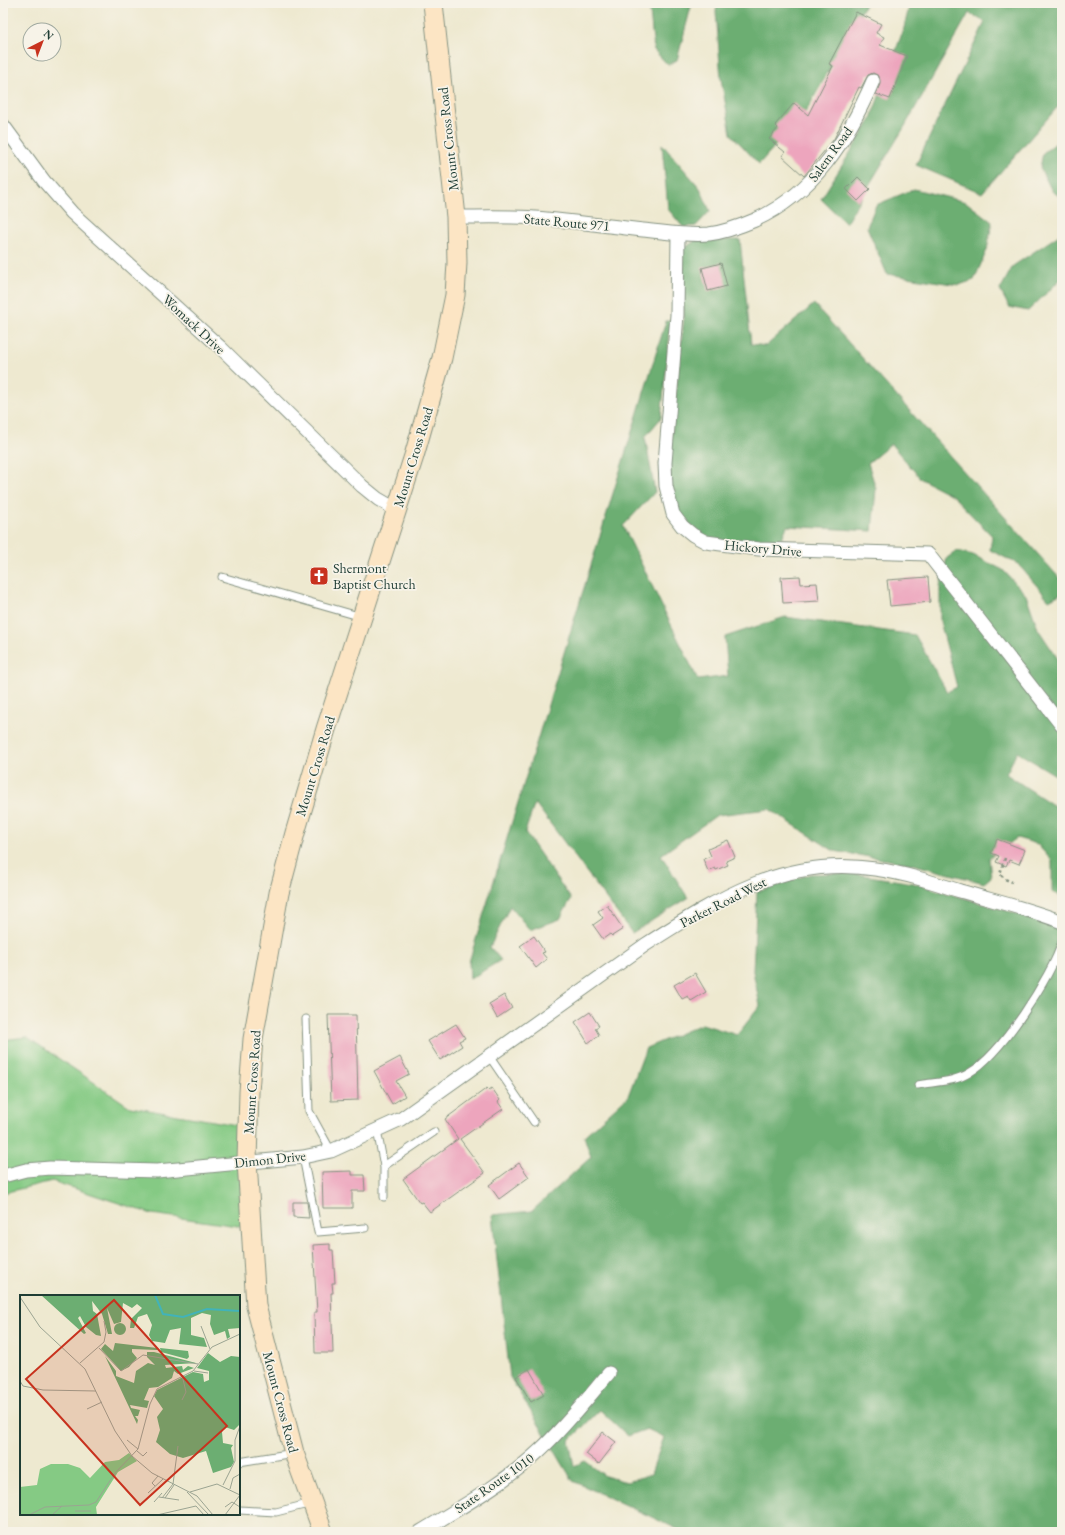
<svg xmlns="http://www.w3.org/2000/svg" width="1065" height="1535" font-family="'EB Garamond',serif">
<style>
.green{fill:#85ca84;stroke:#52845c}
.forest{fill:#6cae72;stroke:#467653;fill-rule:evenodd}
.building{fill:#eda5bd}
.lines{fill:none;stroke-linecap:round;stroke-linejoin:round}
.service-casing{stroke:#869382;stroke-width:9}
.minor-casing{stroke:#869382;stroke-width:15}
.secondary-casing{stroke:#869382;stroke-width:21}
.path{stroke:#869382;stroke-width:2.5;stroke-dasharray:3 3;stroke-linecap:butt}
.service{stroke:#fff;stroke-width:7}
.minor{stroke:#fff;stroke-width:13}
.secondary{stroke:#fce5c4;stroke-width:19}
.labels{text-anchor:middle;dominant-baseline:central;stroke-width:3.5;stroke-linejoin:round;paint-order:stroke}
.street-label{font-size:14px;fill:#1f3d34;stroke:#f7f3e8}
.poi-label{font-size:14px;fill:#1f3d34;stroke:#f7f3e8;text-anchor:start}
.inset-river{fill:none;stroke:#42b3b8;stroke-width:2}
.inset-road{fill:none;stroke:#9ba492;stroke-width:1}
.view{fill:#c8321e;fill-opacity:0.15;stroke:#c8321e;stroke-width:2}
.inset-edge{fill:none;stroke:#1f3d34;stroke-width:2}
</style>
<rect width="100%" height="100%" fill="#f7f3e8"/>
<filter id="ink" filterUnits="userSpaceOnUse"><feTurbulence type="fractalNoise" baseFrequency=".025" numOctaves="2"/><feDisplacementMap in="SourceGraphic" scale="8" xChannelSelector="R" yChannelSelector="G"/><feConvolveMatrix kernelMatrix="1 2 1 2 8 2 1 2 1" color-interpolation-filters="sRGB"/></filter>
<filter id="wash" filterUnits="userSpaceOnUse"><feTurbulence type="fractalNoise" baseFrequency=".012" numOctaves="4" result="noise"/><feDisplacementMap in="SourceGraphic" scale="16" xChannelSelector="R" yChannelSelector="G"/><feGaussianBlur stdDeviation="0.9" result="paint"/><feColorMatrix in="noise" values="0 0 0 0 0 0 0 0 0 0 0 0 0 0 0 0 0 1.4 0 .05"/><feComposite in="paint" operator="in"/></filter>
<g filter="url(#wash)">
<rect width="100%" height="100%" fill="#eee9d0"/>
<path class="green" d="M 27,1037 L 130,1107 L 243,1126 L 245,1227 L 152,1214 L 52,1181 L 3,1193 L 3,1040 Z"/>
<g class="forest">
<path d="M 649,3 L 692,3 L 677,60 L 668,65 L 654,50 Z"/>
<path d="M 718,3 L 866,3 L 807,110 L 759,164 L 731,134 L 721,79 L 716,11 Z"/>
<path d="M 910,3 L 1062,3 L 1062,102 L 982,193 L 916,165 L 985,22 L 969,13 L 905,126 L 846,223 L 821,199 L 870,121 L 904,28 Z"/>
<path d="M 1060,140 L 1062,141 L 1062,198 L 1052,191 L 1040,168 L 1043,153 Z"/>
<path d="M 662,144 L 700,188 L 710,211 L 696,226 L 683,227 L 668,209 Z"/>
<path d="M 914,189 L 966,202 L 992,222 L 987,250 L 974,280 L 959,285 L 887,274 L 867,227 L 876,205 Z"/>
<path d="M 1062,233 L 1062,278 L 1028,311 L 1009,307 L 1000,290 L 1013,266 Z"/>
<path d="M 696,240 L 740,240 L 751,344 L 766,346 L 814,304 L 1062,581 L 1062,593 L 1049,600 L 1018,564 L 990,550 L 992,536 L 952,495 L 921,479 L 891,444 L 868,463 L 876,489 L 872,531 L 787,526 L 782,538 L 763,544 L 711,540 L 682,520 L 671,502 L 668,468 L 684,318 L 683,249 Z"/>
<path d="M 666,321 L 671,321 L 661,418 L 645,437 L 655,492 L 623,526 L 698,680 L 728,676 L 725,637 L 785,617 L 915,635 L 947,692 L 957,687 L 940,621 L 940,586 L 947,558 L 957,551 L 973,555 L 1003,570 L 1026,595 L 1038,629 L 1062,665 L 1062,779 L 1017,752 L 1006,774 L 1062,811 L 1062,896 L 1052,892 L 1052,861 L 1037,844 L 1017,838 L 989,858 L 991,877 L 984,883 L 912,864 L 834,851 L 769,809 L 717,815 L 661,855 L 688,898 L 632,933 L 535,803 L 525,832 L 571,899 L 560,919 L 530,930 L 510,906 L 490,947 L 501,960 L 470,979 L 469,962 Z"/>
<path d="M 850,873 L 913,883 L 1062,927 L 1062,1532 L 1049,1532 L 1047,1530 L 1040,1532 L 684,1532 L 573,1481 L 510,1377 L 492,1215 L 532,1211 L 591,1157 L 584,1136 L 628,1096 L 646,1048 L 702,1024 L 737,1035 L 760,1006 L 753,971 L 757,892 L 810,874 ZM 600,1410 L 628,1436 L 647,1429 L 664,1437 L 651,1474 L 627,1482 L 605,1476 L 585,1461 L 574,1466 L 569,1441 Z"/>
</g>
<g id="blocks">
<g class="building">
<path d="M 856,12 L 881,24 L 876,33 L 884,37 L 880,45 L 907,56 L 890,99 L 876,94 L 880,84 L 879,76 L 873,73 L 868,75 L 861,88 L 859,87 L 834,139 L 804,176 L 782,156 L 785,152 L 769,139 L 778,128 L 775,125 L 794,103 L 808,115 L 833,66 L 829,64 Z"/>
<path d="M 858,177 L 870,189 L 858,201 L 846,189 Z"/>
<path d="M 721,263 L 727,286 L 708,291 L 702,268 Z"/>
<path d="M 800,576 L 801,584 L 817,583 L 819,601 L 783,603 L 781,577 Z"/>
<path d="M 928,577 L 930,602 L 890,606 L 887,580 Z"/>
<path d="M 997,839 L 1025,850 L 1019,864 L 1009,860 L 1006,866 L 996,862 L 999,856 L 991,853 Z"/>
<path d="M 728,840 L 735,857 L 726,861 L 728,865 L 716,870 L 715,868 L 708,871 L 703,859 L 711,856 L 708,849 Z"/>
<path d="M 607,905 L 623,929 L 612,936 L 610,934 L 603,939 L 593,925 L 603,918 L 598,911 Z"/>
<path d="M 534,936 L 545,952 L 542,953 L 547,959 L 536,968 L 520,946 Z"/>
<path d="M 695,973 L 706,992 L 691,1001 L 688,996 L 682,999 L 674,985 Z"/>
<path d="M 504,995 L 512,1008 L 497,1018 L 489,1004 Z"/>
<path d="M 590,1012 L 599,1026 L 595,1028 L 599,1035 L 588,1043 L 575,1022 Z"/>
<path d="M 328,1015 L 356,1015 L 358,1100 L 331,1101 Z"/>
<path d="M 456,1024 L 465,1038 L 459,1041 L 462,1046 L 440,1060 L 428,1041 Z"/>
<path d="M 400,1057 L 409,1074 L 396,1081 L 405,1096 L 392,1104 L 374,1071 Z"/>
<path d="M 487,1088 L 489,1090 L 492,1088 L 500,1100 L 498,1102 L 503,1109 L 460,1139 L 485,1173 L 430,1212 L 422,1202 L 420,1203 L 403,1179 L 458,1139 L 445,1119 Z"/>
<path d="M 519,1163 L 529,1177 L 499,1199 L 489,1185 Z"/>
<path d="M 352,1171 L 352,1175 L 364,1175 L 365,1191 L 352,1191 L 352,1208 L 323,1208 L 322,1172 Z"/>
<path d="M 293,1202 L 307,1202 L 309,1218 L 293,1217 Z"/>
<path d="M 330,1244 L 330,1250 L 333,1250 L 335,1283 L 332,1283 L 333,1293 L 331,1293 L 333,1353 L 315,1353 L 314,1312 L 317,1312 L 313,1245 Z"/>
<path d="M 529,1369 L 544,1395 L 531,1402 L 516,1377 Z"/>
<path d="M 603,1432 L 616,1442 L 599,1464 L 586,1454 Z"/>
</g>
</g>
</g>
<g filter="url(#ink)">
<use href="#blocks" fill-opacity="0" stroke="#869382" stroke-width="1"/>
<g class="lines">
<defs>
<g id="service">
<path d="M 222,577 L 362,617"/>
<path d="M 306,1019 L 309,1111 L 331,1151"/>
<path d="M 489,1056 L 534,1122"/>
<path d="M 918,1085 C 934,1082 955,1082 969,1073 C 1001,1055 1051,977 1062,942"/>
<path d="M 377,1130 L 384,1166 L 384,1197"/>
<path d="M 303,1157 L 318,1232 L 365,1228"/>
<path d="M 384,1166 L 434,1132"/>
<path d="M 239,1462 L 294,1453"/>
<path d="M 239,1510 L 276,1512 L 312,1503"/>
</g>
<g id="minor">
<path d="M 3,125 L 44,181 L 72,213 L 220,347 L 362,486 L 378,499 L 397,510"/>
<path d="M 456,217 C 482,217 509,216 535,218 C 571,221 607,226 643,230 C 665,232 687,236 709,234 C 725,232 741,226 755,220 C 814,193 848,139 873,81"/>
<path d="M 678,234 L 677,315 L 665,463 L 666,486 L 673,514 L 682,526 L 693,535 L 706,542 L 759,549 L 928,554 L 1062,726"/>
<path d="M 3,1176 L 26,1170 L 50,1168 L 157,1171 L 303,1157 L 331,1151 L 401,1119 L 645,945 C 718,898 786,855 875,869 C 904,873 932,882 960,891 C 994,901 1029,909 1062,922"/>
<path d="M 420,1532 C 461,1507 505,1483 540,1450 C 565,1427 587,1399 609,1373"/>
</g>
<path id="secondary" d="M 323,1532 L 294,1453 L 256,1306 L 247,1161 L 249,1092 L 253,1039 L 279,893 L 295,833 L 326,729 L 414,456 L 442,358 L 455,295 L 457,263 L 456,217 L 433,3"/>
</defs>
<use href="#service" class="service-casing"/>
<use href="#minor" class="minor-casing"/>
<use href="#secondary" class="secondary-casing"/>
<path class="path" d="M 1005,858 L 1000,874 L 1005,879 L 1012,882"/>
<use href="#service" class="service"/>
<use href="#minor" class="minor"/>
<use href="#secondary" class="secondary"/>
</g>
</g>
<defs>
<symbol id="church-square" viewBox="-11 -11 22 22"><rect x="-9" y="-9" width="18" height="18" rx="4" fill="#c8321e" stroke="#f7f3e8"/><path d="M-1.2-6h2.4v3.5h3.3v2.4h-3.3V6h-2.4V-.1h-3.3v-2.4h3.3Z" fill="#fff"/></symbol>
</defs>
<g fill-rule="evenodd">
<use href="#church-square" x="308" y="565" width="22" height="22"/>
</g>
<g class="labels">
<g class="street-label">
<text transform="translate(448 139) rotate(-96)">Mount Cross Road</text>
<text transform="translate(830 154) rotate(-54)">Salem Road</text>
<text transform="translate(567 222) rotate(5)">State Route 971</text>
<text transform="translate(194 324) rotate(43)">Womack Drive</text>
<text transform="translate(413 457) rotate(-73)">Mount Cross Road</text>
<text transform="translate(763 548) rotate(5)">Hickory Drive</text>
<text transform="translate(315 766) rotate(-73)">Mount Cross Road</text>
<text transform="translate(723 902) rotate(-27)">Parker Road West</text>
<text transform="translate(252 1082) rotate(-86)">Mount Cross Road</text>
<text transform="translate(270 1159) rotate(-6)">Dimon Drive</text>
<text transform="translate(281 1402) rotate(75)">Mount Cross Road</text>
<text transform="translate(494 1483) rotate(-35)">State Route 1010</text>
</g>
<g class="poi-label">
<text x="333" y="568">Shermont<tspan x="333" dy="16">Baptist Church</tspan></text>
</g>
</g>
<g transform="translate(20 1295)">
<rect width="220" height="220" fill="#eee9d0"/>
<path d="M 109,158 L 117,166 L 98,177 L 76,212 L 77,220 L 0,220 L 0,192 L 17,190 L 20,174 L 31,169 L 48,169 L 60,173 L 70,183 L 85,167 L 99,165 Z" fill="#85ca84"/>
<path d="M 21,0 L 220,0 L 220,33 L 208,34 L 210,42 L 207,44 L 205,36 L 194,40 L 190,29 L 191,20 L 182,18 L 171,23 L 171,40 L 184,43 L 187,52 L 159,49 L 161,33 L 150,35 L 145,48 L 132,46 L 129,40 L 132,30 L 127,19 L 118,22 L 114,33 L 110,33 L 111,24 L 122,13 L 117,9 L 112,13 L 103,8 L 101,27 L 94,29 L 87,13 L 92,39 L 88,39 L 82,19 L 72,6 L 73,16 L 77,19 L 81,41 L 76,40 L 66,32 L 60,21 L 58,23 L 66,38 L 64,39 ZM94 34a6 6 0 1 1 12 0a6 6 0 1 1-12 0ZM 95,48 L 137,53 L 137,55 L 112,54 L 112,57 L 117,63 L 109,72 L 101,76 L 81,54 L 85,49 L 93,56 ZM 140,53 L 168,56 L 169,62 L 167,64 L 141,57 ZM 127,57 L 134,57 L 176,68 L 145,70 L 146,73 L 162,71 L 163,75 L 168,71 L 174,73 L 158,79 L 154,76 L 152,83 L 138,92 L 129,93 L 124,105 L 129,106 L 127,113 L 110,110 L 111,113 L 120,115 L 118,121 L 115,121 L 118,125 L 117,129 L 85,61 L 96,76 L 96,81 L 114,88 L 116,76 L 128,68 L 135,70 L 127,62 ZM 188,58 L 200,67 L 211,61 L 220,62 L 220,129 L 214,135 L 205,132 L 202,137 L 203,148 L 213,150 L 211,153 L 214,167 L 211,172 L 193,178 L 186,156 L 163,163 L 150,159 L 136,147 L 140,135 L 137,122 L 143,114 L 134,101 L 137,95 L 173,77 L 183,79 L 184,87 L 189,85 L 189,76 L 177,73 Z" fill="#6cae72"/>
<path class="inset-river" d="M 135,0 L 143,19 L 163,22 L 187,14 L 220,16"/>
<path class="inset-road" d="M 0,2 L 20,32 L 65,74 L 95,136 L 112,161 L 132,178 L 177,201 L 193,220M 181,31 L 190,54M 79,53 L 101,76 L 123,60 L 178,69M 60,68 L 84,47 L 86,37 L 84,26M 174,76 L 188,78M 0,86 L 3,91 L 23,95 L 76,96M 162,105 L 166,97 L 162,80M 67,114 L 82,107M 107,145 L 118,154M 117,156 L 123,161 L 127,157M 203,190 L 215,166 L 215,145 L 220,131M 135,191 L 132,188 L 138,181M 210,194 L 213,183 L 220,179M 167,197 L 189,220M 170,197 L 197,189 L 220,200M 128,198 L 143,184M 139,202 L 159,205M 142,203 L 153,189 L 158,151M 145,203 L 154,190M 134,207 L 142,198M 205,212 L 212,207 L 220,212M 55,216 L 71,216M 9,220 L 25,212 L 69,210 L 76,207 L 95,178 L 118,154 L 130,109 L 137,94 L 173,76 L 192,52 L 220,39M 32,220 L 42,211M 137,220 L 176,211 L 184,220M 205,220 L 220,200"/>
<path class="view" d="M 94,5 L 207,131 L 120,210 L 6,84 Z"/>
<rect width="220" height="220" class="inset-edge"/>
</g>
<rect width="1065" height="1535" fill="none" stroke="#f7f3e8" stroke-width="16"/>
<g transform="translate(42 42) rotate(42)"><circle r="19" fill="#f7f3e8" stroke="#a1aaa0"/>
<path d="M0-3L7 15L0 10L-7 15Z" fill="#c8321e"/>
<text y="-6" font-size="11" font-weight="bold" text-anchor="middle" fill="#1f3d34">N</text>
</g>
</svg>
